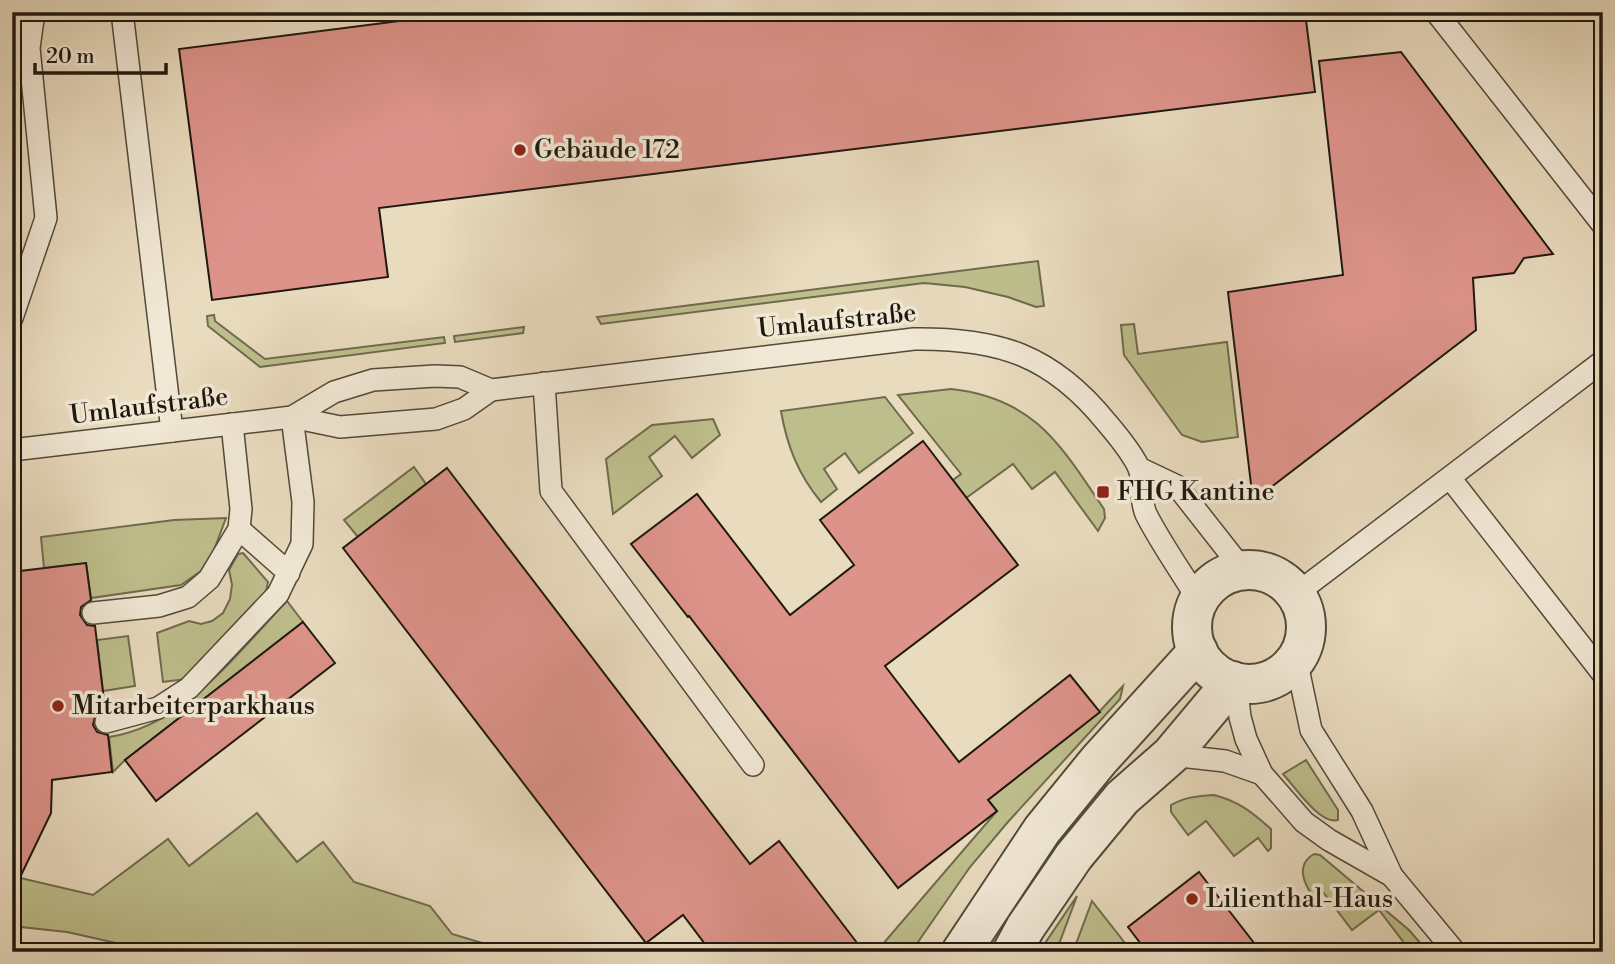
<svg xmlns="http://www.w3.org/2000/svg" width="1615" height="964" font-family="'Libre Bodoni',serif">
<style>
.green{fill:#bebe8c;stroke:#6e6b4e;stroke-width:2}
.building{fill:#dd938a;stroke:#1f180f;stroke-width:2}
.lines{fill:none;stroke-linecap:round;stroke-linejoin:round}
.lane-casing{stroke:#52493b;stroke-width:24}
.street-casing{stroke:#52493b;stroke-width:42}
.lane{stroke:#f1e8d5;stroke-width:21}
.street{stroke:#f1e8d5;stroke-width:38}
.poi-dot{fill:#8f2418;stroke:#f1e8d5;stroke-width:2.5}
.labels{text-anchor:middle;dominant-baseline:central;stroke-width:7;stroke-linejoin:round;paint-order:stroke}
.poi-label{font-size:26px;fill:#1f180f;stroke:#f1e8d5;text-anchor:start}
.street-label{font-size:26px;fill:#1f180f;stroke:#f1e8d5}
</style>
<rect width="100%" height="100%" fill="#e9dbbe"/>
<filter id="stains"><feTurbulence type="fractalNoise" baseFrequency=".00286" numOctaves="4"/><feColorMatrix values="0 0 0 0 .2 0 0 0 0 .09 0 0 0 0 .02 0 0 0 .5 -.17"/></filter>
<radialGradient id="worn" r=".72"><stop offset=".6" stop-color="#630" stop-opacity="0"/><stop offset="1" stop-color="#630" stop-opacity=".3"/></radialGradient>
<g class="green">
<path d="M 1038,261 L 1044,306 L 1036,307 L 1008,297 L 965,287 L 924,283 L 601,324 L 597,317 Z"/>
<path d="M 214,315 L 215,321 L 265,359 L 444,337 L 445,343 L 260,367 L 208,326 L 207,316 Z"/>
<path d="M 1134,324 L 1138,354 L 1227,342 L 1238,437 L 1202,442 L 1182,435 L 1124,355 L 1121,325 Z"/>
<path d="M 524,327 L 523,333 L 455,342 L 454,336 Z"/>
<path d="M 951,389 C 1035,398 1061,446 1104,509 L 1105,518 L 1098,531 L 1055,472 L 1032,489 L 1013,464 L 966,498 L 953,480 L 961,474 L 898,395 Z"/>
<path d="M 885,397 L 913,433 L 859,473 L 845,453 L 824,469 L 837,489 L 821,502 C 798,474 787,446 781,411 Z"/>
<path d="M 713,419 L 720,435 L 692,458 L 675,436 L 649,457 L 662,476 L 613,514 L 606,459 L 652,425 Z"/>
<path d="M 414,467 L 426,484 L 358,537 L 344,520 Z"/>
<path d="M 226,518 L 214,550 L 201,571 L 181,585 L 91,598 L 86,563 L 44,568 L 41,537 L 174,520 Z"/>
<path d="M 243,553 L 268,582 L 266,592 L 186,679 L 163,682 L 157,633 L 189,621 L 201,624 L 212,621 L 223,613 L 230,599 L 232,585 L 229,570 L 238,554 Z"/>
<path d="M 287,601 L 303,622 L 125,760 L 113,772 L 109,737 C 184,726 237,653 287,601 Z"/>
<path d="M 128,636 L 135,686 L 103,691 L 97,640 Z"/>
<path d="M 1123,686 L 1120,699 L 1007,823 L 970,867 L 911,952 L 876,952 L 997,811 L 988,800 L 1099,712 Z"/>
<path d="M 1306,760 L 1338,810 L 1338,820 C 1320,825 1295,787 1283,774 Z"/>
<path d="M 1214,795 C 1238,801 1252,812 1271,829 L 1271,848 L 1268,851 L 1258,838 L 1234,856 L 1206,821 L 1188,835 L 1171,812 L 1171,805 C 1185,797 1198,796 1214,795 Z"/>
<path d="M 257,813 L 297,862 L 323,842 L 354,882 L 430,906 L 452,934 L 512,952 L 156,952 L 67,932 L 12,926 L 12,876 L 93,895 L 168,839 L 189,866 Z"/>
<path d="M 1314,854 L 1320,855 L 1409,930 L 1428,952 L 1411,952 L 1379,910 L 1352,930 L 1323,892 L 1314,898 C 1304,884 1295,865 1314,854 Z"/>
<path d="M 1077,896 L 1056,952 L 1039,952 Z"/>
<path d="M 1092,901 L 1132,952 L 1073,952 Z"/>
</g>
<g class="building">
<path d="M 470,12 L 1305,12 L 1315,92 L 379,208 L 388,277 L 212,300 L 179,49 Z"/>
<path d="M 1401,52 L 1553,254 L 1524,258 L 1514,273 L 1473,278 L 1476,330 L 1253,501 L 1228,292 L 1343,275 L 1319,61 Z"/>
<path d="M 923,441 L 1018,565 L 885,666 L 959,762 L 1070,675 L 1100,712 L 988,800 L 997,811 L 898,888 L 689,616 L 688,617 L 631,544 L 697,494 L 790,615 L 854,565 L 820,520 Z"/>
<path d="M 447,468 L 750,864 L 779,841 L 864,952 L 711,952 L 683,915 L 646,943 L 343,548 Z"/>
<path d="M 86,563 L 91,600 L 81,607 L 80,615 L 87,625 L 95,626 L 105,709 L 96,713 L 93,725 L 97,732 L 108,735 L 112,772 L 52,780 L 51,813 L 12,894 L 12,572 Z"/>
<path d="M 303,622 L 335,663 L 156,801 L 125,760 Z"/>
<path d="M 1199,872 L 1261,952 L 1147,952 L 1128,927 Z"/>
</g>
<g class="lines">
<defs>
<g id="lane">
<path d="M 122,12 L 172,431"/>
<path d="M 1436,12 L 1603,225"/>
<path d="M 12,318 L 46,218 L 29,48 L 34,12"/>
<path d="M 544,383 L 551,491 L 753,765"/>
<path d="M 292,417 L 334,392 L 373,380 L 435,376 L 460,377 L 491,390 L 914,339 C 999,338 1052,355 1107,423 C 1118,436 1130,450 1138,466 C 1145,480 1139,499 1146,514 C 1160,542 1182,573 1199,601"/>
<path d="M 12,450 L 292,417 L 340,427 L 436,419 L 464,409 L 491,390"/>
<path d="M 1139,468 L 1177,486 L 1243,570"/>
<path d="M 1450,478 L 1603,674"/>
<path d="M 239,529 L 289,573"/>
<path d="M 1296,594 L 1603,361"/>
<path d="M 93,613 L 159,606 L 188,597 L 209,579 L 239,529 L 241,509 L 232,424"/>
<path d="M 1296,659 L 1311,730 L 1362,811 L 1392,876 L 1455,952"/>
<path d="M 1236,682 L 1240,717 L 1246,739 L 1262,774 L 1304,822 L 1329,840 L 1392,876"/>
<path d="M 106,722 L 158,708 L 189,688 L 278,594 L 302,544 L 303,502 L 292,417"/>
<path d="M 1171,755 L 1225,761 L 1262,774"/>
</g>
<g id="street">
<circle cx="1249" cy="627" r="57"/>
<path d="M 961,952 L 1042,830 L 1099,760 L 1198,651"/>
<path d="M 1012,952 L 1025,928 L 1074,856 L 1122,798 L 1171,755 L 1233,681"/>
</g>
</defs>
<use href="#lane" class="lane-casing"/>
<use href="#street" class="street-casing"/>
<use href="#lane" class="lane"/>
<use href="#street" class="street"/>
</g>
<g class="poi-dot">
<circle cx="520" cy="150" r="7"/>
<rect x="1096" y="485" width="14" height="14" rx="3.5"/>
<circle cx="58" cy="706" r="7"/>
<circle cx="1192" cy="899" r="7"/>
</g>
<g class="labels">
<g class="poi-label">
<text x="534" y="150">Gebäude 172</text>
<text x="1117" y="492">FHG Kantine</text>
<text x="72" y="706">Mitarbeiterparkhaus</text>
<text x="1206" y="899">Lilienthal-Haus</text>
</g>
<g class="street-label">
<text transform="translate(837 321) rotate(-6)">Umlaufstraße</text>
<text transform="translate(149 406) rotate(-7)">Umlaufstraße</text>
</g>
</g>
<rect width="1615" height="964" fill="none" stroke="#e9dbbe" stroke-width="42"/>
<rect x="14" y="14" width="1587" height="936" fill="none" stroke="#1f180f" stroke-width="3.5"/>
<rect x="21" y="21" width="1573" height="922" fill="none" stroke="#1f180f" stroke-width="2"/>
<path d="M35 63v10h131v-10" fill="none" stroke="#1f180f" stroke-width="3.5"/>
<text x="46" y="63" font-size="21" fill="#1f180f" stroke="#f1e8d5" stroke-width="5" paint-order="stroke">20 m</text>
<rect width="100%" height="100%" filter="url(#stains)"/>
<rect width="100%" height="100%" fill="url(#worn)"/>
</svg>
